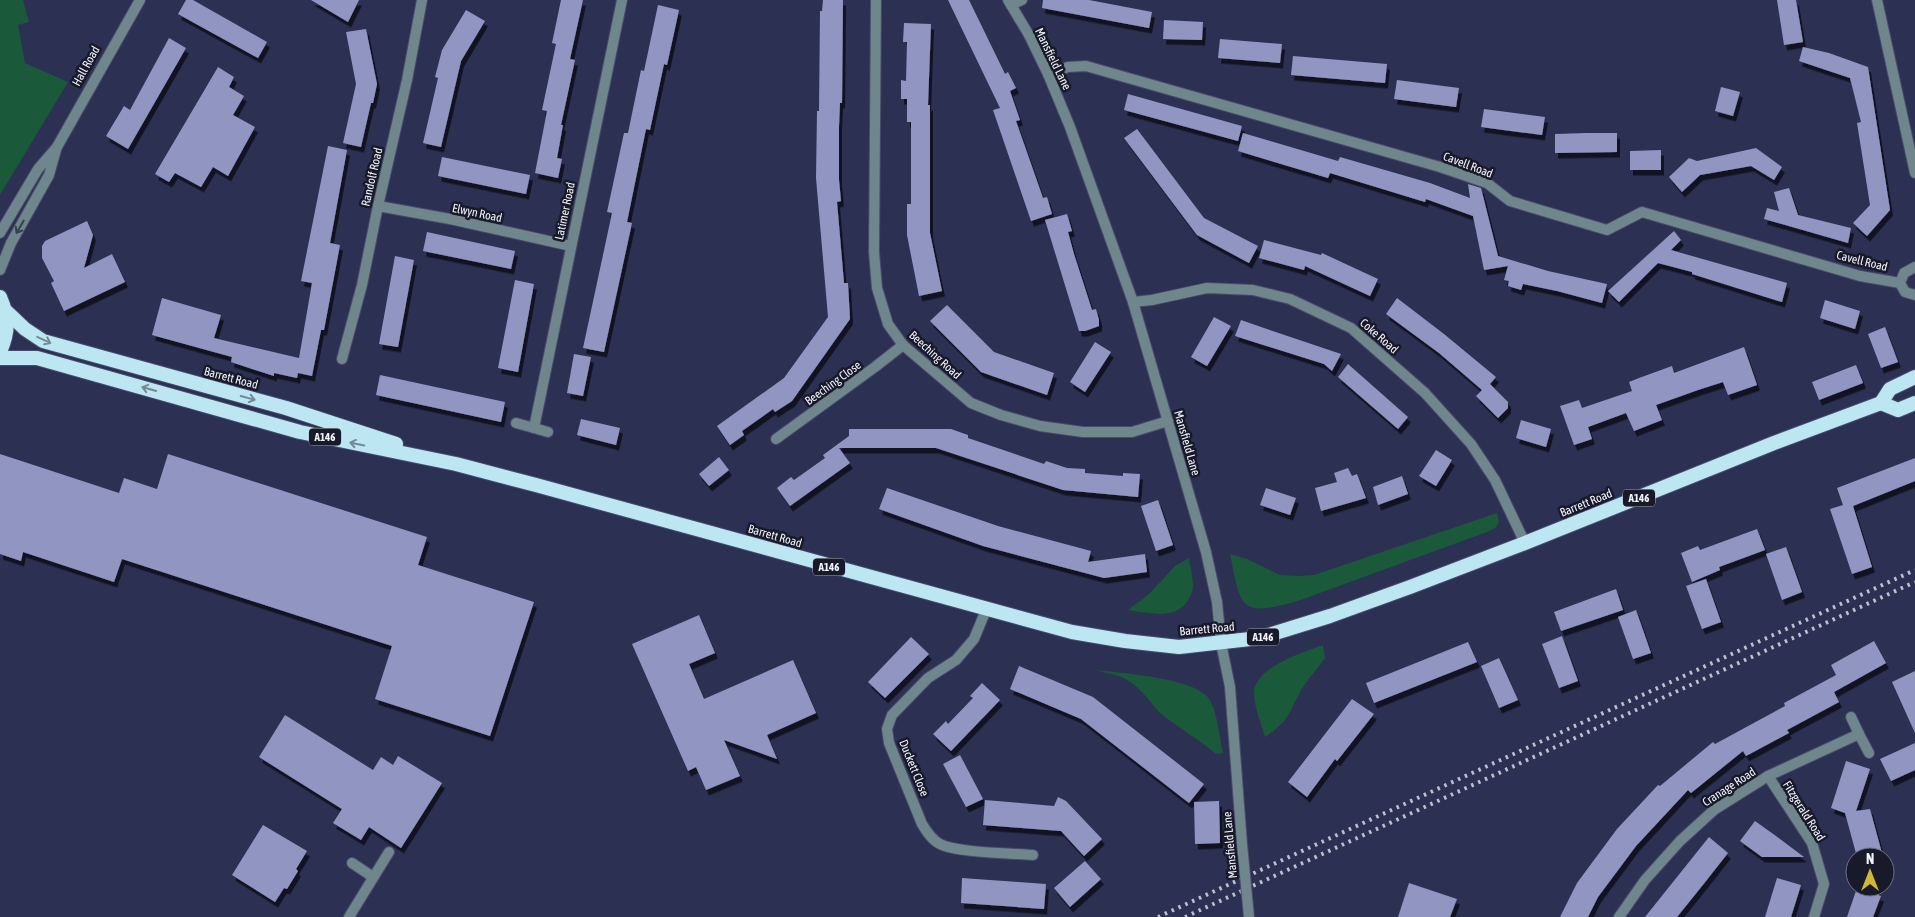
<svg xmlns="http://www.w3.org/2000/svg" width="1915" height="917" font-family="'Asap Condensed',sans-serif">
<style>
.green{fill:#1a5939}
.building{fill:#9096c1;filter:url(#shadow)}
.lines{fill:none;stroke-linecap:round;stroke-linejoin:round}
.minor-casing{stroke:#484b6b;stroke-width:12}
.tertiary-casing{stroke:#484b6b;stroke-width:12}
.trunk-casing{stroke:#484b6b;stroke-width:16}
.minor{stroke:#6f868c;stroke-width:10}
.tertiary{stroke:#6f868c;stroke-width:10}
.trunk{stroke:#bce6f2;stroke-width:14}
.rail{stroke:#bec0d0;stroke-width:4;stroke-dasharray:2.5 5;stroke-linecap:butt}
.minor-bridge-casing{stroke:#484b6b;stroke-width:12;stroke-linecap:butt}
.minor-bridge{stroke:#6f868c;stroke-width:10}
.oneway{stroke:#36404c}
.oneway2{stroke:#728a98}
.labels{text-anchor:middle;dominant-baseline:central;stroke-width:5;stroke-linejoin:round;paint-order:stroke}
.shield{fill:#181a2a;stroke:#b1b2be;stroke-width:1}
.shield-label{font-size:11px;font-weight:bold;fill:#f2f3fd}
.street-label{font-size:12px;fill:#f2f3fd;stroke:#181a2a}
</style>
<defs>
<filter id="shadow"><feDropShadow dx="3" dy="5.5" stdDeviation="0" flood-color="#0009"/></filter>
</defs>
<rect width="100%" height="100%" fill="#2c3053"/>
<g class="green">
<path d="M 0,0 L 23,0 L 29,22 L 18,25 L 25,63 L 68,82 L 0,195 Z"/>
<path d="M 1497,513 L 1499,523 L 1495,528 L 1487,532 L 1298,601 C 1240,617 1241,610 1230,554 L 1247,559 L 1280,575 L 1298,576 L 1314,575 Z"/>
<path d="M 1189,558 C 1190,567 1193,576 1193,585 C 1193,591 1191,595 1188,600 C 1176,621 1149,613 1128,610 L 1149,594 L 1175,566 Z"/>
<path d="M 1323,645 L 1325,658 C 1317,669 1307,680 1300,692 C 1288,715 1288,722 1265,737 C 1261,723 1254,707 1254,692 C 1255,667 1304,652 1323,645 Z"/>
<path d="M 1096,670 C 1120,673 1198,678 1210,700 C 1218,715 1219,736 1223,753 L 1216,754 C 1200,740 1182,730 1165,717 C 1152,707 1144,690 1129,681 C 1120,675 1106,673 1096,670 Z"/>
</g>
<g class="building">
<path d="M 186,0 L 193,0 L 267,42 L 258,58 L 178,14 Z"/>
<path d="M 311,0 L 359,0 L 348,22 Z"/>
<path d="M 561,0 L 583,0 L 570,59 L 575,60 L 561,125 L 563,125 L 557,158 L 562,159 L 558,178 L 535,173 L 547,111 L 542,110 L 556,44 L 552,43 Z"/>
<path d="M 823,0 L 843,0 L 842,103 L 840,103 L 839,126 L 839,180 L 841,201 L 837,202 L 844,283 L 848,283 L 850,319 L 792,401 L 775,412 L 773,409 L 742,431 L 744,435 L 730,445 L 717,426 L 784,378 L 828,317 L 816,178 L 817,111 L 819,111 L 820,11 L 822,11 Z"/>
<path d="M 948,0 L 969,0 L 1005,74 L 1008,72 L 1016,88 L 1010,91 L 1020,120 L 1016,121 L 1043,198 L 1047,197 L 1052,214 L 1031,221 L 993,110 L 1000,108 Z"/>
<path d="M 1043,0 L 1089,0 L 1152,12 L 1149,28 L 1042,8 Z"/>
<path d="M 1777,0 L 1796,0 L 1803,42 L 1784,45 Z"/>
<path d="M 658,5 L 679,10 L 667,65 L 664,64 L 650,130 L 646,129 L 627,222 L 632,223 L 604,352 L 583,348 L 612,213 L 607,212 L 624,133 L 628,133 L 641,70 L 644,71 Z"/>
<path d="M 466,10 L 485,21 L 461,61 L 441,147 L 423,143 L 438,78 L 435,77 L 442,50 Z"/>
<path d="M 1164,20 L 1203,22 L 1202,40 L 1163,39 Z"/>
<path d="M 904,23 L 931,24 L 928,105 L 930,105 L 930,233 L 942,291 L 919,296 L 907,235 L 907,204 L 911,204 L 911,122 L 907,122 L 907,99 L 901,99 L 901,80 L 906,81 L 907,42 L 903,42 Z"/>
<path d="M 366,29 L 377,84 L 373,103 L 371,103 L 361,147 L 343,143 L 356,84 L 346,32 Z"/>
<path d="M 169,38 L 186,48 L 128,149 L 106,136 L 124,106 L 130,110 Z"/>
<path d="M 1220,39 L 1282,44 L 1280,63 L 1218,58 Z"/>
<path d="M 1803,47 L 1829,53 L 1868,67 L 1890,210 L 1867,236 L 1853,223 L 1870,205 L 1857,123 L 1861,122 L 1850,78 L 1799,61 Z"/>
<path d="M 1293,56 L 1387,64 L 1385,83 L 1291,75 Z"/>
<path d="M 218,67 L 234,77 L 229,87 L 244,96 L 233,115 L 255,127 L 228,176 L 213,167 L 201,187 L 175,173 L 169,182 L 155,174 Z"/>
<path d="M 1397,80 L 1459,88 L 1456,107 L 1394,99 Z"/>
<path d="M 1721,87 L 1740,92 L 1733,116 L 1715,111 Z"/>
<path d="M 1128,94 L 1242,126 L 1238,141 L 1124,110 Z"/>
<path d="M 1484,109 L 1545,117 L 1542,135 L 1481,127 Z"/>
<path d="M 1137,129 L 1204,218 L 1258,246 L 1249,263 L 1197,235 L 1124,138 Z"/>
<path d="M 1243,133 L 1338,161 L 1340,157 L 1430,183 L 1470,198 L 1468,184 L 1481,188 L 1498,256 L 1548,271 L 1607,284 L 1602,303 L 1557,291 L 1523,284 L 1521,290 L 1508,286 L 1509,281 L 1504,280 L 1508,266 L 1484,270 L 1473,216 L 1426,199 L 1425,202 L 1330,173 L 1328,178 L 1238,151 Z"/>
<path d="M 1586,133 L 1617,133 L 1617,152 L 1555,153 L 1555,134 Z"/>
<path d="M 328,146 L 347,150 L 330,243 L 340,245 L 324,330 L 321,330 L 312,376 L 298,373 L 297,378 L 274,373 L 274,376 L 231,362 L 232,357 L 152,335 L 162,298 L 221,315 L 214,338 L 299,358 L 312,283 L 301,281 Z"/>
<path d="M 1756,148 L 1782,167 L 1774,180 L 1751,166 L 1700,175 L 1682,192 L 1669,177 L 1689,158 L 1697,161 Z"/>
<path d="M 1661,150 L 1661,170 L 1630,170 L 1630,151 Z"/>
<path d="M 442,157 L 530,175 L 526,194 L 438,176 Z"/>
<path d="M 1789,188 L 1798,215 L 1851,228 L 1848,243 L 1764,219 L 1767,208 L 1779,211 L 1774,192 Z"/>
<path d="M 1067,214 L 1072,231 L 1068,232 L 1074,254 L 1092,310 L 1096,309 L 1099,320 L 1099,326 L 1085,331 L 1079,331 L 1045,220 Z"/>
<path d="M 87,221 L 93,235 L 84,268 L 112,254 L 125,282 L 64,311 L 51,283 L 54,281 L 42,258 L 42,246 L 45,241 Z"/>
<path d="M 1674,231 L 1681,240 L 1671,250 L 1787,283 L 1782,302 L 1692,274 L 1692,272 L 1658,263 L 1619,302 L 1608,291 Z"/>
<path d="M 427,232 L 515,251 L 511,269 L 423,251 Z"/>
<path d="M 1264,240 L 1321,255 L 1322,253 L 1378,279 L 1370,296 L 1305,266 L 1304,270 L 1259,258 Z"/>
<path d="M 395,256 L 414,260 L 398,347 L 379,344 Z"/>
<path d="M 515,280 L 534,284 L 518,372 L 498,368 Z"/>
<path d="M 1397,298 L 1444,334 L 1496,377 L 1490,384 L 1508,402 L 1508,408 L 1498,418 L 1476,396 L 1482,390 L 1439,353 L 1386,314 Z"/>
<path d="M 1825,300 L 1860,311 L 1855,329 L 1820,318 Z"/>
<path d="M 947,305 L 994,352 L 1054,373 L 1047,395 L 981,372 L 930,321 Z"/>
<path d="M 1214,317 L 1231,326 L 1207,366 L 1191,357 Z"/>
<path d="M 1241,320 L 1264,328 L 1341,354 L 1332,371 L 1324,364 L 1235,336 Z"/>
<path d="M 1885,327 L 1898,362 L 1881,368 L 1868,334 Z"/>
<path d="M 1095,342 L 1111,352 L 1085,392 L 1070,382 Z"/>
<path d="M 1744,347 L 1757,385 L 1728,395 L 1723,382 L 1698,390 L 1656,405 L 1662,420 L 1634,431 L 1626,413 L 1588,427 L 1592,439 L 1574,445 L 1560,406 L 1579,400 L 1582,408 L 1632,391 L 1629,382 L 1639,378 L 1672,366 L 1674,373 Z"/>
<path d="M 574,354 L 591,357 L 583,396 L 567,393 Z"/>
<path d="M 1348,364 L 1408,417 L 1398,429 L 1338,377 Z"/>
<path d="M 1856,365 L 1863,383 L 1819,400 L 1812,382 Z"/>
<path d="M 380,375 L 505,402 L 501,422 L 376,395 Z"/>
<path d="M 581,419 L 620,428 L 616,445 L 577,435 Z"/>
<path d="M 1521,420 L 1551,429 L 1546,447 L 1516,438 Z"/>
<path d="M 849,429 L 951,429 L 968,435 L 968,438 L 1044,464 L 1046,461 L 1067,468 L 1085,469 L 1085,473 L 1123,476 L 1123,473 L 1140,474 L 1138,497 L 1063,490 L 936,448 L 839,448 L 850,463 L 790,506 L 777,488 L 791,477 L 794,480 L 825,458 L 823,455 L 849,436 Z"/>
<path d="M 1436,450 L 1452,460 L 1436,486 L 1419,476 Z"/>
<path d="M 0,454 L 119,493 L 124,478 L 157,489 L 168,454 L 427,537 L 418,565 L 534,602 L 490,736 L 375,699 L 392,646 L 122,559 L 114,582 L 23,552 L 21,561 L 0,554 Z"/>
<path d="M 719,457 L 729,470 L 709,486 L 699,474 Z"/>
<path d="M 1915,458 L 1915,481 L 1853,506 L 1872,567 L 1852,574 L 1830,509 L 1843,505 L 1837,488 Z"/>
<path d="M 1348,468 L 1352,476 L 1357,474 L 1366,498 L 1321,511 L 1315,488 L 1337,482 L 1334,473 Z"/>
<path d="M 1402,476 L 1408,494 L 1378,505 L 1373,487 Z"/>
<path d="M 887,488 L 998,526 L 1091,551 L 1088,562 L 1145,554 L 1147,572 L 1104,578 L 983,546 L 879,509 Z"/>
<path d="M 1266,488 L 1296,498 L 1290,515 L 1260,505 Z"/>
<path d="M 1158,500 L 1173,545 L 1156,551 L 1141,506 Z"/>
<path d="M 1757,529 L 1765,550 L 1719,567 L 1720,570 L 1692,582 L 1681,553 L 1698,546 L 1700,550 Z"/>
<path d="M 1786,547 L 1802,592 L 1782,600 L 1766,554 Z"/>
<path d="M 1706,579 L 1721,622 L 1702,629 L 1686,586 Z"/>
<path d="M 1616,589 L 1623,610 L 1561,631 L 1554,612 Z"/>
<path d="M 1636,610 L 1651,653 L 1633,659 L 1618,617 Z"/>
<path d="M 699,615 L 715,653 L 689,664 L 704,699 L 793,660 L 816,713 L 767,735 L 777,759 L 724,740 L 740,776 L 706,790 L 696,767 L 688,771 L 632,644 Z"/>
<path d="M 1562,636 L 1578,681 L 1559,688 L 1542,644 Z"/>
<path d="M 911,637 L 929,654 L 885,698 L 868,682 Z"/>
<path d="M 1874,641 L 1886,663 L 1834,692 L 1839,702 L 1787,730 L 1789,733 L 1746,756 L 1743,751 L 1691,793 L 1688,790 L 1636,846 L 1598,897 L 1588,917 L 1560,917 L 1577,883 L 1617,829 L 1658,785 L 1660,786 L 1713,742 L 1715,744 L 1785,706 L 1784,703 L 1836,675 L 1831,665 Z"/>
<path d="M 1468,642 L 1477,662 L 1374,703 L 1366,683 Z"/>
<path d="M 1499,658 L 1518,700 L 1499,708 L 1481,666 Z"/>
<path d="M 1019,666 L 1093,697 L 1204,784 L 1189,803 L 1081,719 L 1010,689 Z"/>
<path d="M 1915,671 L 1915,733 L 1892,682 Z"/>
<path d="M 982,683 L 1000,700 L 951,751 L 933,734 L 946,721 L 948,724 L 973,698 L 970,696 Z"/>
<path d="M 1352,699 L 1374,714 L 1337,761 L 1335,759 L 1307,797 L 1288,782 Z"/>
<path d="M 285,715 L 373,770 L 381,757 L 393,765 L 398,756 L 442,783 L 401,848 L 369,827 L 361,840 L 333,823 L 342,809 L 259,757 Z"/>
<path d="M 1915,743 L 1915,770 L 1891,781 L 1880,759 Z"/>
<path d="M 960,755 L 983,799 L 966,807 L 943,764 Z"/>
<path d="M 1846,761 L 1870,769 L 1856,811 L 1870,809 L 1883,857 L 1857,857 L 1845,813 L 1831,808 Z"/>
<path d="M 1058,797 L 1066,801 L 1102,839 L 1084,856 L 1061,831 L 983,825 L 985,800 L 1054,806 Z"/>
<path d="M 1219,801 L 1220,843 L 1195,844 L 1194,802 Z"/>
<path d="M 1755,821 L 1776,836 L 1804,857 L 1762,857 L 1740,841 Z"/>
<path d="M 263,825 L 307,851 L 296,869 L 298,871 L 287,889 L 284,888 L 275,902 L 232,875 Z"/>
<path d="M 1709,837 L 1728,853 L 1702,886 L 1677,917 L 1645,917 Z"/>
<path d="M 1085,861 L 1101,879 L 1070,907 L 1054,888 Z"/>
<path d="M 962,878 L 1046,884 L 1044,909 L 961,903 Z"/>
<path d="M 1777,878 L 1801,885 L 1791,917 L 1765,917 Z"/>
<path d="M 1409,883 L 1457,899 L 1450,917 L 1398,917 Z"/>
<path d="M 1857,888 L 1881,896 L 1873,917 L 1847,917 Z"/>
</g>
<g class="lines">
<defs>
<g id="minor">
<path d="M 876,0 L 874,252 L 877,288 L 888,324 L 903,345 L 971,403 L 1001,415 L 1040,426 L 1083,432 L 1132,432 L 1168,421"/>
<path d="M 1011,5 L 1022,0"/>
<path d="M 1048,74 L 1070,127 L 1133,302 L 1206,552 L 1217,602 L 1221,643 L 1230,687 L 1242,844"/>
<path d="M 378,206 L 450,219 L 571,246"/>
<path d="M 1133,302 L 1152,300 L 1207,288 L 1253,290 L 1290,299 L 1351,328 L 1425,393 L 1471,444 L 1495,480 L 1525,543"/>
<path d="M 342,359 L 362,285 L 378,206 L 407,80 L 422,0"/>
<path d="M 516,423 L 534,428"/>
<path d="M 548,432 L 534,428 L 622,0"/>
<path d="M 776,439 L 875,367 L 903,345"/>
<path d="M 986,610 L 974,639 L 956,660 L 928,678 L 892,715 L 887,729 L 889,743 L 922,824 C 927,832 932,840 940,844 C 957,853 1012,853 1033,855"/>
<path d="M 1851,717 L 1859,734"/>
<path d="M 1768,776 L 1812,843 L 1824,884 L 1814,917"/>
<path d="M 352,863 L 373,877"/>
<path d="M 349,917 L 389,852"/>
<path d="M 1619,917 L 1645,880 L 1680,841 L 1714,810 L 1768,776 L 1859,734 L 1869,753"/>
</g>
<g id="tertiary">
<path d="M 1008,0 L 1029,35 L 1048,74 L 1068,67 L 1086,66 L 1440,167 L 1487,183 L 1510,201 L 1607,230 L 1642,212 L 1860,276 L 1900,283"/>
<path d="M 1877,0 L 1915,173"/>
<path d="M 0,233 L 38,169 L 57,147 L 140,0"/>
<path d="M 1915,267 L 1904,273 L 1900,283 L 1905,292 L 1915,295"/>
<path d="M 0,270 L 11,243 L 49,175 L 56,150"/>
</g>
<g id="trunk">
<path d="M 0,297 C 9,318 9,331 0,352"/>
<path d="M 6,311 L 25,329 L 43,341 L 286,408 L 396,444"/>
<path d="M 0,358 L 37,358 L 300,432 L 456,464 L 536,485 L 1072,632 L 1125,641 L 1179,647 L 1259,638 L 1330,616 L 1410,587 L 1525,543 L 1774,443 L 1881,403 L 1890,389 L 1915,377"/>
<path d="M 1881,403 L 1898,410 L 1915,403"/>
</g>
</defs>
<use href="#minor" class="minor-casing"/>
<use href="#tertiary" class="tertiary-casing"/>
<use href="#trunk" class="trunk-casing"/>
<use href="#minor" class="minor"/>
<use href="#tertiary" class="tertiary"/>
<use href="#trunk" class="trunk"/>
<g class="rail">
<path d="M 1158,917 L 1915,570"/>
<path d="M 1185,917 L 1915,582"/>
</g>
<defs>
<path id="minor-bridge" d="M 1242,844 L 1249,917"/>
</defs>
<use href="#minor-bridge" class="minor-bridge-casing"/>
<use href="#minor-bridge" class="minor-bridge"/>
</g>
<defs><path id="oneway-shaft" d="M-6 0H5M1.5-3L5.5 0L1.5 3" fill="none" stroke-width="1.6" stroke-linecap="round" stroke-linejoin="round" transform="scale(1.25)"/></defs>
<use class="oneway" href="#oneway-shaft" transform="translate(20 227) rotate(120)"/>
<g class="oneway2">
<use href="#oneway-shaft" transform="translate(44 340) rotate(25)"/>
<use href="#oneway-shaft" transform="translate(149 389) rotate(-164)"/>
<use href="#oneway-shaft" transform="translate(248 398) rotate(15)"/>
<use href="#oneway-shaft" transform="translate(357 444) rotate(-168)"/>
</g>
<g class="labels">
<g class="shield">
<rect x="309" y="428.5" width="32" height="17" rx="4"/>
<rect x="1623" y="489.5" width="32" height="17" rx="4"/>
<rect x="813" y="558.5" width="32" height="17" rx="4"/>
<rect x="1247" y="628.5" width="32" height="17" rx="4"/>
</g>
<g class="shield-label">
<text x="325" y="437">A146</text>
<text x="1639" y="498">A146</text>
<text x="829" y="567">A146</text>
<text x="1263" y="637">A146</text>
</g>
<g class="street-label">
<text transform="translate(1053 59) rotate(64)">Mansfield Lane</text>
<text transform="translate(86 66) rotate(-61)">Hall Road</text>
<text transform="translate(1468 165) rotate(21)">Cavell Road</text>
<text transform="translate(372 177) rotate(-77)">Randolf Road</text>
<text transform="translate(565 211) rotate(-78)">Latimer Road</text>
<text transform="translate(477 213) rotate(12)">Elwyn Road</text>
<text transform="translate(1862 261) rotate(14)">Cavell Road</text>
<text transform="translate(1379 336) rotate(41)">Coke Road</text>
<text transform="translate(935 355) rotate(42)">Beeching Road</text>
<text transform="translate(231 378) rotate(15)">Barrett Road</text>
<text transform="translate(833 383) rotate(-36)">Beeching Close</text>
<text transform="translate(1187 443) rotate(74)">Mansfield Lane</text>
<text transform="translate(1586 503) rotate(-22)">Barrett Road</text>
<text transform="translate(775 536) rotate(16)">Barrett Road</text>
<text transform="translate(1207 629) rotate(-5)">Barrett Road</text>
<text transform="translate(914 768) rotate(68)">Duckett Close</text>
<text transform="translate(1729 787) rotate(-33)">Cranage Road</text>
<text transform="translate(1804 811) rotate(58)">Fitzgerald Road</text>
<text transform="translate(1230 845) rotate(-95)">Mansfield Lane</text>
</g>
</g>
<g transform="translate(1870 872)"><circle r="24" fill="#181a2a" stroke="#6f717e"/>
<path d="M0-4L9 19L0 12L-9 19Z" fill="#d1b736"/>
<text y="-8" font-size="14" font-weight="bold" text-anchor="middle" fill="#f2f3fd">N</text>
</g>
</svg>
